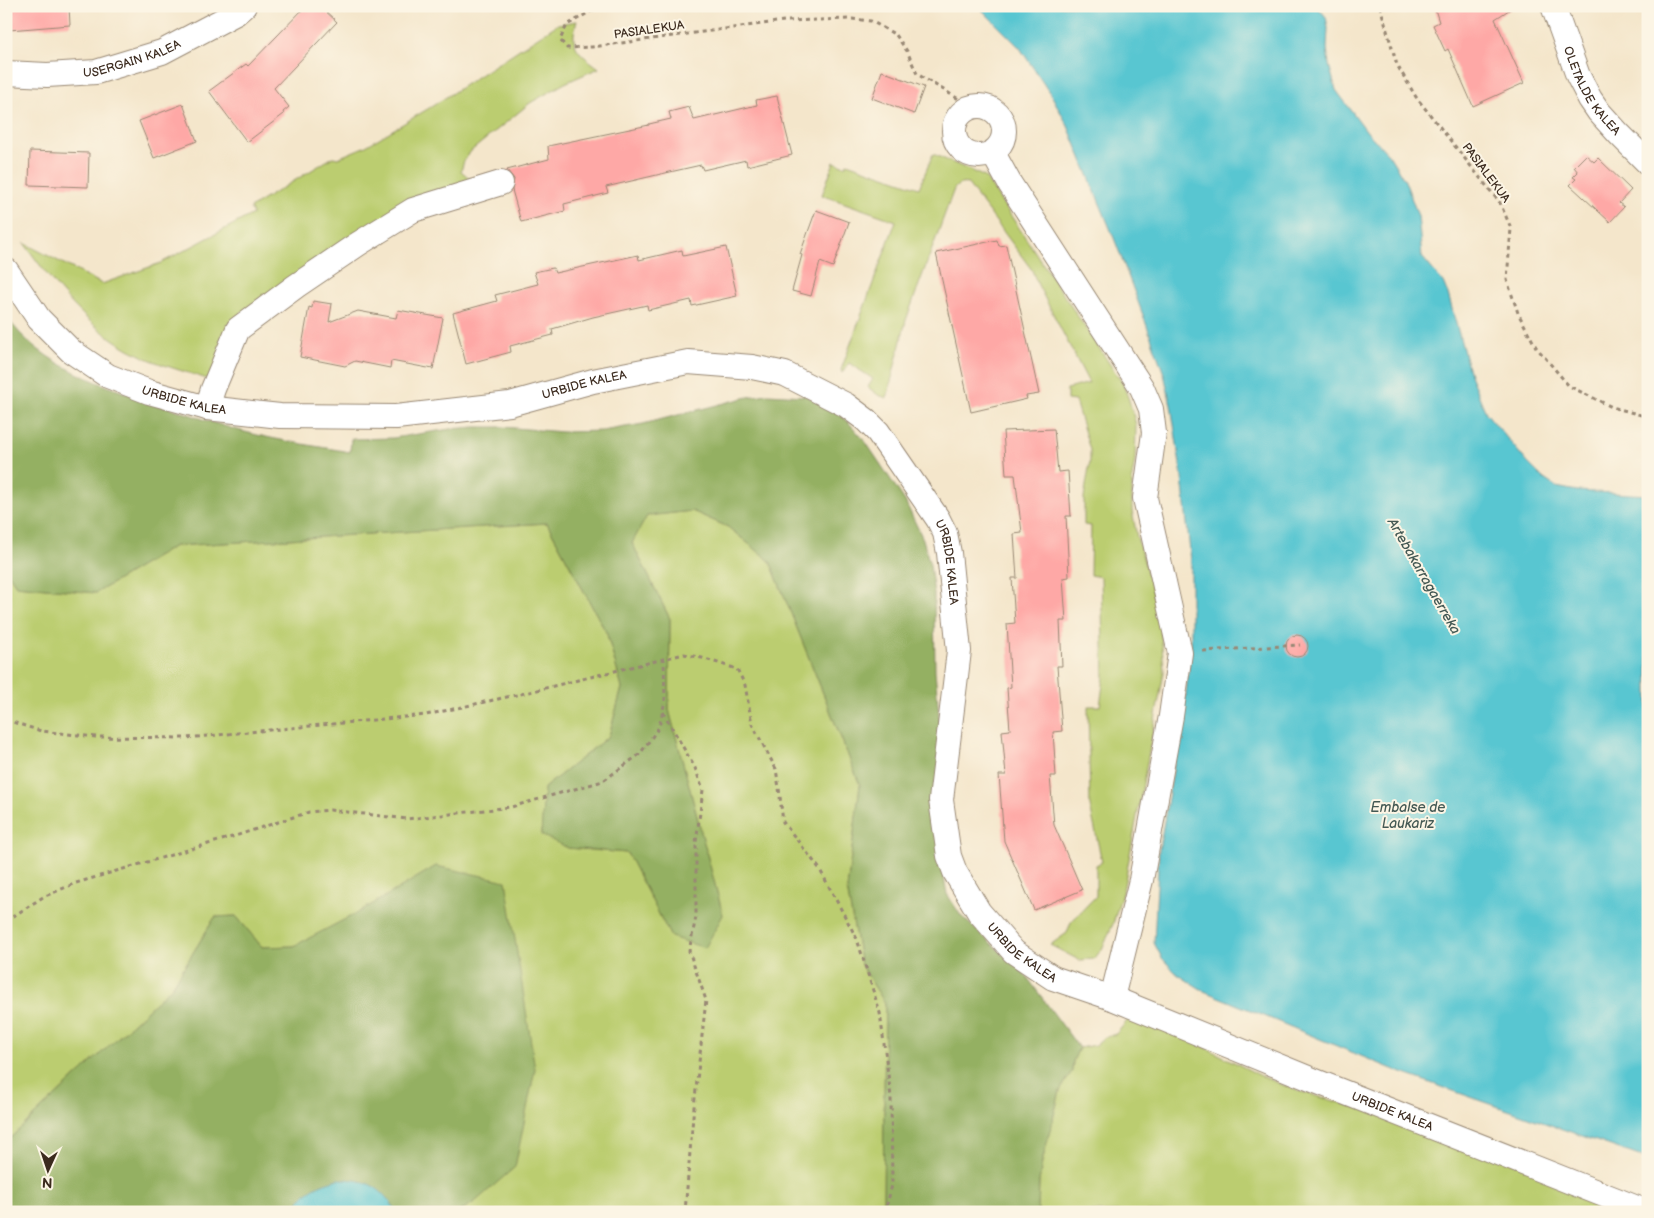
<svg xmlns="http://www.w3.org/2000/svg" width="1654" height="1218" font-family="'Balsamiq Sans',sans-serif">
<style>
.green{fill:#bbcd70;stroke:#7b7c47}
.forest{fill:#94b062;stroke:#686d40}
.water{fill:#59c6d1;stroke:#4a7878}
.building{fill:#fea8a6}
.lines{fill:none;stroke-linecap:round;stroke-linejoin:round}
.street-casing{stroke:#988874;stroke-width:26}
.path{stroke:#988874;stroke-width:3;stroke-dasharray:4 4;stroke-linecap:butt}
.street{stroke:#fff;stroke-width:24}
.labels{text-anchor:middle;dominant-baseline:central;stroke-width:4;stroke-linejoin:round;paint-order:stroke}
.street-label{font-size:12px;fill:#3b2a1e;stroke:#fcf5e5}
.water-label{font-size:14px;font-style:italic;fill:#445954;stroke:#fcf5e5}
</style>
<rect width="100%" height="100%" fill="#fcf5e5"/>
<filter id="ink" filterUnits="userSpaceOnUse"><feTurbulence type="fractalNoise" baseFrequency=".02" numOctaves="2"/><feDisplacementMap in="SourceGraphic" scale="10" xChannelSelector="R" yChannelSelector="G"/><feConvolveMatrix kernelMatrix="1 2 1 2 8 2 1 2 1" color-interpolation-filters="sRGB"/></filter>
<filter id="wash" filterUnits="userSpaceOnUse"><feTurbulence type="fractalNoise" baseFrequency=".0096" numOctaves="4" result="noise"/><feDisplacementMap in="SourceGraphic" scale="20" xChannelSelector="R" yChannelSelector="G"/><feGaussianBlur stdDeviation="1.12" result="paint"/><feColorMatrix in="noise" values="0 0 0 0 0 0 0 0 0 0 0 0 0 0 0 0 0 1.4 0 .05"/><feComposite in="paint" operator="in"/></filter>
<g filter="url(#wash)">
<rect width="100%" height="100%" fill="#f4e6cb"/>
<g class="green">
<path d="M 577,21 C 568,47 579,53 599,68 L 565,83 L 530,103 L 471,151 L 464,161 L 461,171 L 474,182 L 309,265 L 207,379 C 184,371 159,365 138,354 C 89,330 55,287 24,243 L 102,284 L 161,263 L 253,214 L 250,208 L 333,157 L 338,158 L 366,146 L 431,107 L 558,24 Z"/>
<path d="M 933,154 L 985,177 L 1123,384 L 1129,400 L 1136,425 L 1135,460 L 1132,477 L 1132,511 L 1137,537 L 1160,618 L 1164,672 L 1124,886 L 1113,924 L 1102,949 L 1094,959 L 1079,960 L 1050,945 L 1067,933 L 1071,922 L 1096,896 L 1096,865 L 1102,862 L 1090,806 L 1088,706 L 1100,706 L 1104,677 L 1101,577 L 1090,575 L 1091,526 L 1084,525 L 1084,498 L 1090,461 L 1090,450 L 1075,401 L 1067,400 L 1067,389 L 1089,383 L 1037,283 L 1032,270 L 968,184 C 962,183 958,184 954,189 L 906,320 L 887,398 L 878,395 L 868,387 L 873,379 L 849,363 L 842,373 L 841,370 L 896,221 L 822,195 L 834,162 L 845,166 L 847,163 L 919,188 Z"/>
<path d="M 692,511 L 728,527 L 770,561 L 860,785 L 847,889 L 861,965 L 885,1003 L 883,1212 L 459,1212 L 476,1201 L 361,911 L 295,946 L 262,947 L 236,916 L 215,917 L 172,987 L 6,1142 L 6,570 L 16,585 L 96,593 L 175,546 L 547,523 L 607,634 L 622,688 L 609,736 L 544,788 L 568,848 L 627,853 L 671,937 L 723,915 L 669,710 L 670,619 L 632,543 L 646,516 Z"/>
<path d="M 1128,1020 L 1136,1020 L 1197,1043 L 1259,1075 L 1295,1090 L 1402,1120 L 1643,1212 L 1038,1212 L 1039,1182 L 1042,1162 L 1060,1091 L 1072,1071 L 1073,1061 L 1079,1048 L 1095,1045 L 1103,1038 L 1116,1034 Z"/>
</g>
<g class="forest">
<path d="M 6,316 C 41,367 107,387 162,405 C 190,414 217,425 245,432 C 280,441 315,446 350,452 L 351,439 L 393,438 L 450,429 L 476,427 L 503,427 L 563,432 L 602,431 L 643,424 L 748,397 L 767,394 L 806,396 L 832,408 L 850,424 L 865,441 L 905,501 L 923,539 L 930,565 L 934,594 L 935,671 L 941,738 L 941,861 L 947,894 L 961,916 L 1024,973 L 1079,1048 L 1073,1061 L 1072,1071 L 1060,1091 L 1042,1162 L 1039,1182 L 1038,1212 L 883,1212 L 885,1003 L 861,965 L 847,889 L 860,785 L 770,561 L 728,527 L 692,511 L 647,516 L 632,543 L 670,619 L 669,710 L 723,915 L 705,948 L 671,937 L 627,853 L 568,848 L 541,835 L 544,788 L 609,736 L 622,688 L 607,634 L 547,523 L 175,546 L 96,593 L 16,585 L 6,570 Z"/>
<path d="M 436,866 L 506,881 L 535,1069 L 515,1167 L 476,1201 L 459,1212 L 6,1212 L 6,1142 L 172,987 L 215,917 L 236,916 L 262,947 L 294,946 L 361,911 Z"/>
</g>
<g class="water">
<path d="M 978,6 L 1317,6 L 1326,17 L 1328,28 L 1327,48 L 1329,65 L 1336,90 L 1368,133 L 1389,155 L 1405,181 L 1418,216 L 1422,257 L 1443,282 L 1448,294 L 1470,375 L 1486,413 L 1527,462 L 1544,479 L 1556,487 L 1577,491 L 1648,495 L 1648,1159 L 1402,1073 L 1204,991 L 1177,974 L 1162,958 L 1154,943 L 1159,850 L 1185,702 L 1191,648 L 1191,561 L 1182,477 L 1171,405 L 1164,374 L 1143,315 L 1114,238 L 1068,126 L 1053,98 L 1020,48 Z"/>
<path d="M 339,1179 C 368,1179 381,1187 397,1212 L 293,1212 C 300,1192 320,1183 339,1179 Z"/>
</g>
<g id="blocks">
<g class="building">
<path d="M 7,6 L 69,6 L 70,25 L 9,30 Z"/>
<path d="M 306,6 L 320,6 L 337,22 L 274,88 L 289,107 L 283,112 L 284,114 L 247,142 L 209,91 L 246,64 L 248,66 Z"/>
<path d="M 1434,6 L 1515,6 L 1495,19 L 1524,83 L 1473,106 L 1448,49 L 1445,51 L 1433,25 L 1439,22 Z"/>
<path d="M 882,71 L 924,87 L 914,114 L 872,98 Z"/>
<path d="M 777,96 L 792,155 L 747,166 L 746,160 L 703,170 L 701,165 L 661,174 L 606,187 L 608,193 L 564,204 L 565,211 L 521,222 L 512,190 L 514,179 L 507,170 L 549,159 L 548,146 L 649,125 L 649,124 L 671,119 L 669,112 L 689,107 L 694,120 L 757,105 L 756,100 Z"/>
<path d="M 183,104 L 197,141 L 154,158 L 139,121 Z"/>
<path d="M 30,151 L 89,153 L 88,187 L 29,185 Z"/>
<path d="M 1586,155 L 1594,162 L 1598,158 L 1631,190 L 1619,203 L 1624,207 L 1610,222 L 1570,185 L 1576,179 L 1573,177 L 1578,172 L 1574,167 Z"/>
<path d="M 816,210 L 849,222 L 833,267 L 820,262 L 811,296 L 792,291 L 802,255 L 800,254 Z"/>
<path d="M 997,240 L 999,246 L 1006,245 L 1039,394 L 1026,396 L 1027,399 L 971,412 L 936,253 Z"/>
<path d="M 726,247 L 737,296 L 692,306 L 691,300 L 648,310 L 647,305 L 593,317 L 552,329 L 553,335 L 510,346 L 511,352 L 466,364 L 453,313 L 497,301 L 495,295 L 538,284 L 534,272 L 553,268 L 555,273 L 638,255 L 639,260 L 682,250 L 683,256 Z"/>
<path d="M 313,301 L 332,304 L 329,322 L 358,311 L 396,318 L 398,310 L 443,318 L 433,369 L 391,361 L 390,368 L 355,361 L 345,366 L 300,357 L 309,307 L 312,308 Z"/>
<path d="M 1054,429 L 1058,472 L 1068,471 L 1071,516 L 1066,516 L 1069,577 L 1063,578 L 1066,621 L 1060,621 L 1062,666 L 1057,666 L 1062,731 L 1053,732 L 1056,776 L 1050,776 L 1054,825 L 1082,890 L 1034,910 L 1004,841 L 999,775 L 1006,775 L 1002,731 L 1010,730 L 1007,688 L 1011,687 L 1007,624 L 1015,623 L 1012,578 L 1017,578 L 1014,534 L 1022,533 L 1015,475 L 1006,475 L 1003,431 Z"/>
<circle cx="1297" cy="646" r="11"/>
</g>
</g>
</g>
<g filter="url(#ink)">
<use href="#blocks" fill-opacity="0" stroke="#988874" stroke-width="1"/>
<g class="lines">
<defs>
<g id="street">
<path id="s1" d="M 1553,6 L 1578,76 L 1590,99 L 1599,112 L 1619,134 L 1648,163"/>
<path id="s2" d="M 6,73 L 47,75 L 96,72 L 162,52 L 236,13 L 244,6"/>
<circle cx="979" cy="131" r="25"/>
<path d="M 993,153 L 1010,184 L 1142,388 L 1151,409 L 1154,433 L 1145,498 L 1180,653 L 1171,716 L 1141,880 L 1112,998"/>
<path id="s3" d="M 6,270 L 39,319 L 71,351 L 108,376 L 149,392 L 207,408 L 280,416 L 396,417 L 510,404 L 593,381 L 688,362 L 752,367 L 785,374 L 846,405 L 866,420 L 878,432 L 938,519 L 945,533 L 949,553 L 959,651 L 941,800 L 949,856 L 955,872 L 979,912 L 1014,952 L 1053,978 L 1112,998 L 1313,1080 L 1647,1212"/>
<path d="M 207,408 L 213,389 L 238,329 L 296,286 L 358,244 L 413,210 L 501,183"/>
</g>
</defs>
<use href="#street" class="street-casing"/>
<g class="path">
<path d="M 600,6 L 567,25 L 560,40 L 567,48 L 592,47 L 784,21 L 852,19 L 871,21 L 896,35 L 907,51 L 917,74 L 972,107"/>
<path d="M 1380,6 L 1397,65 L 1416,97 L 1500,203 L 1511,228 L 1507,280 L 1518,313 L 1536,347 L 1569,386 L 1612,407 L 1648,417"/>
<path d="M 1203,651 L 1300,645"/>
<path d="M 663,712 L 695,768 L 703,790 L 696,842 L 696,917 L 689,951 L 706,1000 L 693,1116 L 685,1212"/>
<path d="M 6,720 L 41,731 L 96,737 L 186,738 L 426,715 L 525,693 L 684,654 L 702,658 L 737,669 L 745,685 L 752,724 L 776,769 L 779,788 L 783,822 L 819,868 L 857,939 L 880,1013 L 891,1097 L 892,1185 L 885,1212"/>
<path d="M 6,921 L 43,897 L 76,883 L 232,837 L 309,812 L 330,810 L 407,819 L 511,807 L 603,781 L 640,754 L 659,727 L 665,701 L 664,659"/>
</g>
<use href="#street" class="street"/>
</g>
</g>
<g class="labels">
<g class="street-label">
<text transform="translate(649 30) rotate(-8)">PASIALEKUA</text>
<text stroke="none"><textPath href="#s2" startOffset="128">USERGAIN KALEA</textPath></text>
<text stroke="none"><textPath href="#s1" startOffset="94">OLETALDE KALEA</textPath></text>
<text transform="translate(1486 173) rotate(53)">PASIALEKUA</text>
<text stroke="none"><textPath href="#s3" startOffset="634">URBIDE KALEA</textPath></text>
<text stroke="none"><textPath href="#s3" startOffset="229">URBIDE KALEA</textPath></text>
<text stroke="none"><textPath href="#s3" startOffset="1099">URBIDE KALEA</textPath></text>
<text stroke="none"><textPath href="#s3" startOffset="1519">URBIDE KALEA</textPath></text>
<text stroke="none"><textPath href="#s3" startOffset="1924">URBIDE KALEA</textPath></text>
</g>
<g class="water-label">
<text transform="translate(1424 576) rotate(60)">Artebakarragaerreka</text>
<text x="1408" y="807">Embalse de<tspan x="1408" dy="16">Laukariz</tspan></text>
</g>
</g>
<rect width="1654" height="1218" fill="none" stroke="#fcf5e5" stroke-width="25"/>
<g transform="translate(48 1170) rotate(183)" stroke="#fcf5e5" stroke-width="4" paint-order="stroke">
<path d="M0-4L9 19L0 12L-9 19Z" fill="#3b2a1e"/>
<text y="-8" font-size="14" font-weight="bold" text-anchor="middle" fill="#3b2a1e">N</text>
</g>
</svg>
